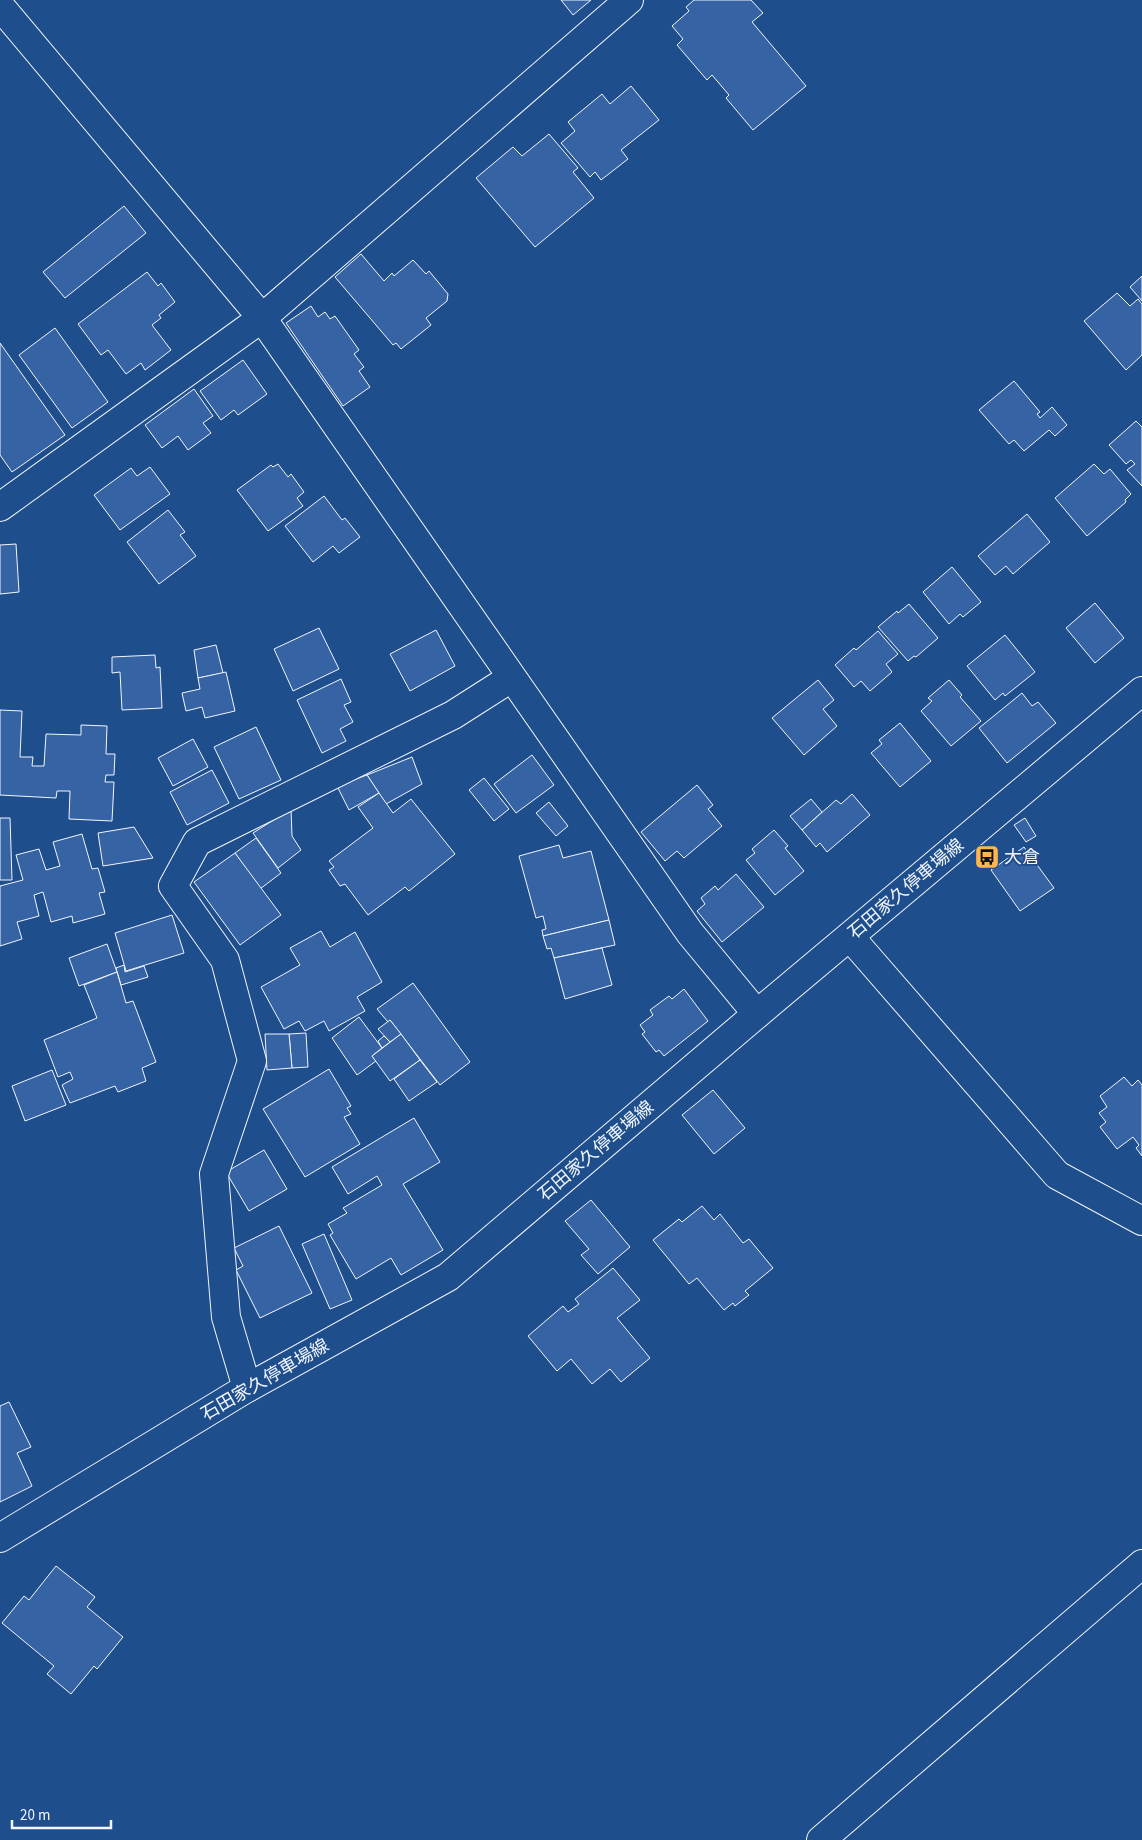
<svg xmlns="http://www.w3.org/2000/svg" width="1142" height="1840" font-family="'Source Sans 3','Noto Sans JP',sans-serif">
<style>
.building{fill:#3563a3;stroke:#f2f6ff}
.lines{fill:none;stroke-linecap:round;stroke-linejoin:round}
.minor-casing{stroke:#f2f6ff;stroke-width:30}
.major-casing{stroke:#f2f6ff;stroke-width:30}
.minor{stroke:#1f4e8c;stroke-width:28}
.major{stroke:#1f4e8c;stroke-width:28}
.labels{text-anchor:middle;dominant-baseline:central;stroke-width:4;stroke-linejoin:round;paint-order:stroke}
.poi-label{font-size:18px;fill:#f2f6ff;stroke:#1f4e8c;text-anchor:start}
.street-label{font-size:18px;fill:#f2f6ff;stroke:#1f4e8c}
</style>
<rect width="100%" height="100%" fill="#1f4e8c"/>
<g class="building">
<path d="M 561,0 L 591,0 L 573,15 Z"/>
<path d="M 694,0 L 751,0 L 763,13 L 752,22 L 806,86 L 753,130 L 726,98 L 729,95 L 712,75 L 707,80 L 677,45 L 683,39 L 672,26 L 689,11 L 686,7 Z"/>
<path d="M 631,86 L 659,120 L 621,150 L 628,159 L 601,180 L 595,172 L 590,177 L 561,143 L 575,131 L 568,122 L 602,94 L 610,104 Z"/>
<path d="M 549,134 L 578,168 L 573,172 L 594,198 L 535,247 L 476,178 L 513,147 L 522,156 Z"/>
<path d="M 124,206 L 146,233 L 65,298 L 43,272 Z"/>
<path d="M 361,254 L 384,281 L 392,273 L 394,276 L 413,260 L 426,274 L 429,271 L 448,294 L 447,301 L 426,318 L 431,325 L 401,349 L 396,343 L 393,345 L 335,277 Z"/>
<path d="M 147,272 L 158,286 L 161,283 L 175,302 L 159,315 L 161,318 L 152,325 L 171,350 L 145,370 L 141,363 L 126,374 L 108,350 L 101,355 L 78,324 Z"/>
<path d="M 1142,276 L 1142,301 L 1130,287 Z"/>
<path d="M 1117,293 L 1130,306 L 1138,299 L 1142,304 L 1142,355 L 1126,370 L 1084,321 Z"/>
<path d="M 311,306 L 318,317 L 325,312 L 330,319 L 335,316 L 359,350 L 354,354 L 364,367 L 359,371 L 370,387 L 343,406 L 286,323 Z"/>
<path d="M 55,328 L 108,402 L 72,428 L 19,355 Z"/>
<path d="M 0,343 L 65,435 L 12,472 L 0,455 Z"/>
<path d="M 243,360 L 267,394 L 238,415 L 234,410 L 221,420 L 200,391 Z"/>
<path d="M 1014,381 L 1040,412 L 1037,414 L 1040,418 L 1052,407 L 1067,425 L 1055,436 L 1049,430 L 1024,451 L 1014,440 L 1009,444 L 979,410 Z"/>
<path d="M 194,389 L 213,416 L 203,423 L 211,433 L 188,450 L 178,436 L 162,448 L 145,425 Z"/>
<path d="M 1136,421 L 1142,427 L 1142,486 L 1127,470 L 1135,464 L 1131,460 L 1126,464 L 1109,445 Z"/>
<path d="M 278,464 L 288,477 L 291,474 L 304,492 L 297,498 L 303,506 L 268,531 L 237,490 L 271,465 L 273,467 Z"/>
<path d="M 1094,464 L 1104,474 L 1110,469 L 1131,494 L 1125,500 L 1126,502 L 1087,536 L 1055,498 Z"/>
<path d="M 150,467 L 170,494 L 120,530 L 94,495 L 131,468 L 137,476 Z"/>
<path d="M 324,496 L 342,520 L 345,518 L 360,537 L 339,553 L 333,546 L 313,562 L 285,526 Z"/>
<path d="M 168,510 L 185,532 L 180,535 L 196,556 L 159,584 L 127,542 Z"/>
<path d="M 1027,514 L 1050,542 L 1013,574 L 1006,566 L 995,575 L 978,556 Z"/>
<path d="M 16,544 L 19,592 L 0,594 L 0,545 Z"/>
<path d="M 952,567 L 981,602 L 963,617 L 960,614 L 949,624 L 923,592 Z"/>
<path d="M 1095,603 L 1124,638 L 1095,663 L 1066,628 Z"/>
<path d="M 909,604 L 938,638 L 916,657 L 914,656 L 908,661 L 878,627 L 897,611 L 898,613 Z"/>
<path d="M 319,628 L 339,669 L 293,691 L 274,649 Z"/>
<path d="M 436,630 L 455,666 L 410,691 L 390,654 Z"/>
<path d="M 878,631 L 898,654 L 886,664 L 892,672 L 870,691 L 861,681 L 854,687 L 835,665 L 854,648 L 856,650 Z"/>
<path d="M 1005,635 L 1035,672 L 1005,696 L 1003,693 L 995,700 L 967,666 Z"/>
<path d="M 216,645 L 223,673 L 198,678 L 194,650 Z"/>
<path d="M 155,655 L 156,668 L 160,667 L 162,708 L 122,710 L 120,672 L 112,673 L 112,657 Z"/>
<path d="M 226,672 L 235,711 L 205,718 L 202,707 L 186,711 L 182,693 L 200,689 L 198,678 Z"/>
<path d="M 341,679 L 351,702 L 344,705 L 353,722 L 340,729 L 346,741 L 322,753 L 297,700 Z"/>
<path d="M 818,680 L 834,700 L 823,709 L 837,726 L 804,755 L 772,718 Z"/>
<path d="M 949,680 L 962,695 L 960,697 L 981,721 L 951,746 L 921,711 L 932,701 L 928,698 Z"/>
<path d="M 1022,693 L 1032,706 L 1038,702 L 1056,723 L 1007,763 L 979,728 Z"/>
<path d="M 0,710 L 22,711 L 20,757 L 33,757 L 32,766 L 44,766 L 46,734 L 81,735 L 81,725 L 107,726 L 106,754 L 115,754 L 114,775 L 106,775 L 105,782 L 114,782 L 112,821 L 69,819 L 70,791 L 57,791 L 56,798 L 0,795 Z"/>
<path d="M 900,723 L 931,761 L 900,787 L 871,753 L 882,744 L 879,740 Z"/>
<path d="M 256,727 L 281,780 L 239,799 L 214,747 Z"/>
<path d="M 193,739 L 208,767 L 173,786 L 158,758 Z"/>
<path d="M 532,755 L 554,785 L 516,813 L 494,784 Z"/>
<path d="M 412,757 L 422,784 L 386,804 L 367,775 Z"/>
<path d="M 212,770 L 229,803 L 187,825 L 170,792 Z"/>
<path d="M 367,775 L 379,793 L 349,810 L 337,786 Z"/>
<path d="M 484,778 L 509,809 L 494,821 L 469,790 Z"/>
<path d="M 697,785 L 713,805 L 708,809 L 722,826 L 684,858 L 677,851 L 665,861 L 641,832 Z"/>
<path d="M 379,793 L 393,813 L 411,799 L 455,854 L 409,891 L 405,887 L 368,915 L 345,884 L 340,886 L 329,870 L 334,867 L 329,861 L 373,828 L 358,807 Z"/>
<path d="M 852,794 L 870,815 L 827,852 L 820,843 L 816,847 L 802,830 L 836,800 L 841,804 Z"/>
<path d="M 811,799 L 822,812 L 802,830 L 790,816 Z"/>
<path d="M 549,802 L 568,826 L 556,836 L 536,813 Z"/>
<path d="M 291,809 L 292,836 L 301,850 L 278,868 L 253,833 Z"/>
<path d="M 0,818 L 10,818 L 12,880 L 0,880 Z"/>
<path d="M 1025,818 L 1036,836 L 1026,842 L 1014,825 Z"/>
<path d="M 134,827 L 153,858 L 103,866 L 98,833 Z"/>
<path d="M 774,830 L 788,846 L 785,848 L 804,871 L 775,895 L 746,860 L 755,853 L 752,849 Z"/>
<path d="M 82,834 L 92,869 L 98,868 L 105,892 L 99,893 L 105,914 L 73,923 L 72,916 L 51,922 L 43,892 L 34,895 L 39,916 L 17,922 L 22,939 L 0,946 L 0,886 L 23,880 L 16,855 L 39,849 L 46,870 L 60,866 L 53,842 Z"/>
<path d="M 256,838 L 281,873 L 260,889 L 235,853 Z"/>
<path d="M 559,845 L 563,858 L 591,851 L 609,920 L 543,936 L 542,930 L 546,929 L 543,916 L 536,918 L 519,856 Z"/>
<path d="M 1024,847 L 1054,888 L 1020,911 L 991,870 Z"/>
<path d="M 235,853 L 281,915 L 240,945 L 194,882 Z"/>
<path d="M 736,874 L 764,907 L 722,942 L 697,911 L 705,904 L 701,898 L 715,886 L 718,890 Z"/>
<path d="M 172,915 L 184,953 L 126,971 L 115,933 Z"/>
<path d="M 609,920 L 615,945 L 554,958 L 551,948 L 547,949 L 543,936 Z"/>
<path d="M 321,931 L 330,947 L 355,932 L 382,982 L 357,997 L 365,1011 L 329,1031 L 324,1021 L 305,1031 L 299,1021 L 284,1029 L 261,987 L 300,965 L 290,948 Z"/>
<path d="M 107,944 L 117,972 L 79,986 L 69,958 Z"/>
<path d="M 602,948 L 612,985 L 565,999 L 554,958 Z"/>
<path d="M 124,965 L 125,972 L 144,966 L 148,977 L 121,985 L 116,968 Z"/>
<path d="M 117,972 L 126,1003 L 133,1001 L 156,1062 L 142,1068 L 146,1081 L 118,1092 L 115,1086 L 70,1103 L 62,1085 L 73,1079 L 70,1072 L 58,1077 L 44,1040 L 97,1018 L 84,985 Z"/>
<path d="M 413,983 L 470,1062 L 440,1085 L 390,1020 L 388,1022 L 377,1009 Z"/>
<path d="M 684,989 L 708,1021 L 664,1056 L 659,1050 L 656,1052 L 642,1034 L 645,1032 L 640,1025 L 653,1015 L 650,1010 L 669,996 L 672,999 Z"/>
<path d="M 359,1017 L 382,1048 L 372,1056 L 376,1061 L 357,1075 L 332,1038 Z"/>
<path d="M 390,1020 L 401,1034 L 390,1042 L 378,1029 Z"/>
<path d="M 306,1033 L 308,1067 L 292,1068 L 289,1034 Z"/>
<path d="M 265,1034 L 289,1034 L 292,1068 L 267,1070 Z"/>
<path d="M 401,1034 L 420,1060 L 390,1081 L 372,1056 Z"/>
<path d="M 384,1036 L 390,1042 L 382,1048 L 378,1041 Z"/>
<path d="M 420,1060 L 437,1082 L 409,1101 L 394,1079 Z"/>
<path d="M 329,1069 L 351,1106 L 347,1108 L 351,1114 L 344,1117 L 360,1144 L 305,1177 L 263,1109 Z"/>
<path d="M 52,1070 L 66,1105 L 25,1121 L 12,1086 Z"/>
<path d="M 1124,1077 L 1132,1086 L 1138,1080 L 1142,1085 L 1142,1156 L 1136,1148 L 1139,1145 L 1133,1137 L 1117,1149 L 1100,1127 L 1106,1122 L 1099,1113 L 1107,1107 L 1100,1096 Z"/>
<path d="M 713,1090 L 745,1128 L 714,1154 L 682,1115 Z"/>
<path d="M 414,1118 L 440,1162 L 403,1184 L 443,1250 L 401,1275 L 391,1258 L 356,1279 L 330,1235 L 333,1233 L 328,1224 L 347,1213 L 343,1208 L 382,1185 L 377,1176 L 348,1194 L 332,1167 Z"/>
<path d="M 264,1150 L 287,1189 L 249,1211 L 226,1172 Z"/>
<path d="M 591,1200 L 630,1247 L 598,1274 L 581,1255 L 589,1249 L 565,1221 Z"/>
<path d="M 702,1206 L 714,1220 L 720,1214 L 743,1243 L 749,1239 L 773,1268 L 745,1291 L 749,1295 L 735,1306 L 733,1303 L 724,1310 L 697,1278 L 689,1284 L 653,1240 L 679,1219 L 682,1222 Z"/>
<path d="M 279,1226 L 312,1293 L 260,1318 L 236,1270 L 243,1266 L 234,1248 Z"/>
<path d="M 324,1234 L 352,1300 L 330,1309 L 302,1244 Z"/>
<path d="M 613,1268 L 640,1300 L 617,1318 L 650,1358 L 621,1382 L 610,1369 L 592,1384 L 571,1359 L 557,1371 L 528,1336 L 563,1306 L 568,1312 L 579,1304 L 575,1299 Z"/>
<path d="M 9,1402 L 31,1447 L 17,1453 L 32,1486 L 0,1502 L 0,1406 Z"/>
<path d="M 56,1566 L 95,1597 L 87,1607 L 123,1637 L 97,1669 L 94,1666 L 71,1694 L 47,1674 L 54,1666 L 2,1623 L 24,1596 L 29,1600 Z"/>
</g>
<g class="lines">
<defs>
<g id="minor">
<path d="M 0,6 L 262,318 L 690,933 L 757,1014"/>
<path d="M 0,507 L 262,318 L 629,0"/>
<path d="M 850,937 L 1057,1175 L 1142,1221"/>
<path d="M 247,1388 L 226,1317 L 214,1174 L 252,1061 L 225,960 L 173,886 L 197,842 L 453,715 L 511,678"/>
<path d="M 821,1840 L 1142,1564"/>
</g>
<path id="major" d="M 0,1538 L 247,1388 L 448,1277 L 757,1014 L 1142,691"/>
</defs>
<use href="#minor" class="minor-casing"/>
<use href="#major" class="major-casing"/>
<use href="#minor" class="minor"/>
<use href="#major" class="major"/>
</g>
<defs>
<symbol id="bus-square" viewBox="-11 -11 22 22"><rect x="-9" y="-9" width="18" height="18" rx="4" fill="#ffb74d" stroke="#1f4e8c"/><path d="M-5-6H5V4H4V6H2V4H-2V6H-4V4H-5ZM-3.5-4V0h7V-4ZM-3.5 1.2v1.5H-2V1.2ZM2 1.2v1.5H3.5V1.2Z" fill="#111"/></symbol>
</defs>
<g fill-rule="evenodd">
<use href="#bus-square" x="973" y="843" width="28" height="28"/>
</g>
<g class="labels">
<g class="poi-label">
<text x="1004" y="857">大倉</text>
</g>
<g class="street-label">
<text transform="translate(906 889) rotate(-40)">石田家久停車場線</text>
<text transform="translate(596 1151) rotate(-40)">石田家久停車場線</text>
<text transform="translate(265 1380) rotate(-30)">石田家久停車場線</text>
</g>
</g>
<path d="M12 1820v8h99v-8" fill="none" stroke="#f2f6ff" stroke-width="2.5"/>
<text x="20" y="1820" font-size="15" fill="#f2f6ff" stroke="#1f4e8c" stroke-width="4" paint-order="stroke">20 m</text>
</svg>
